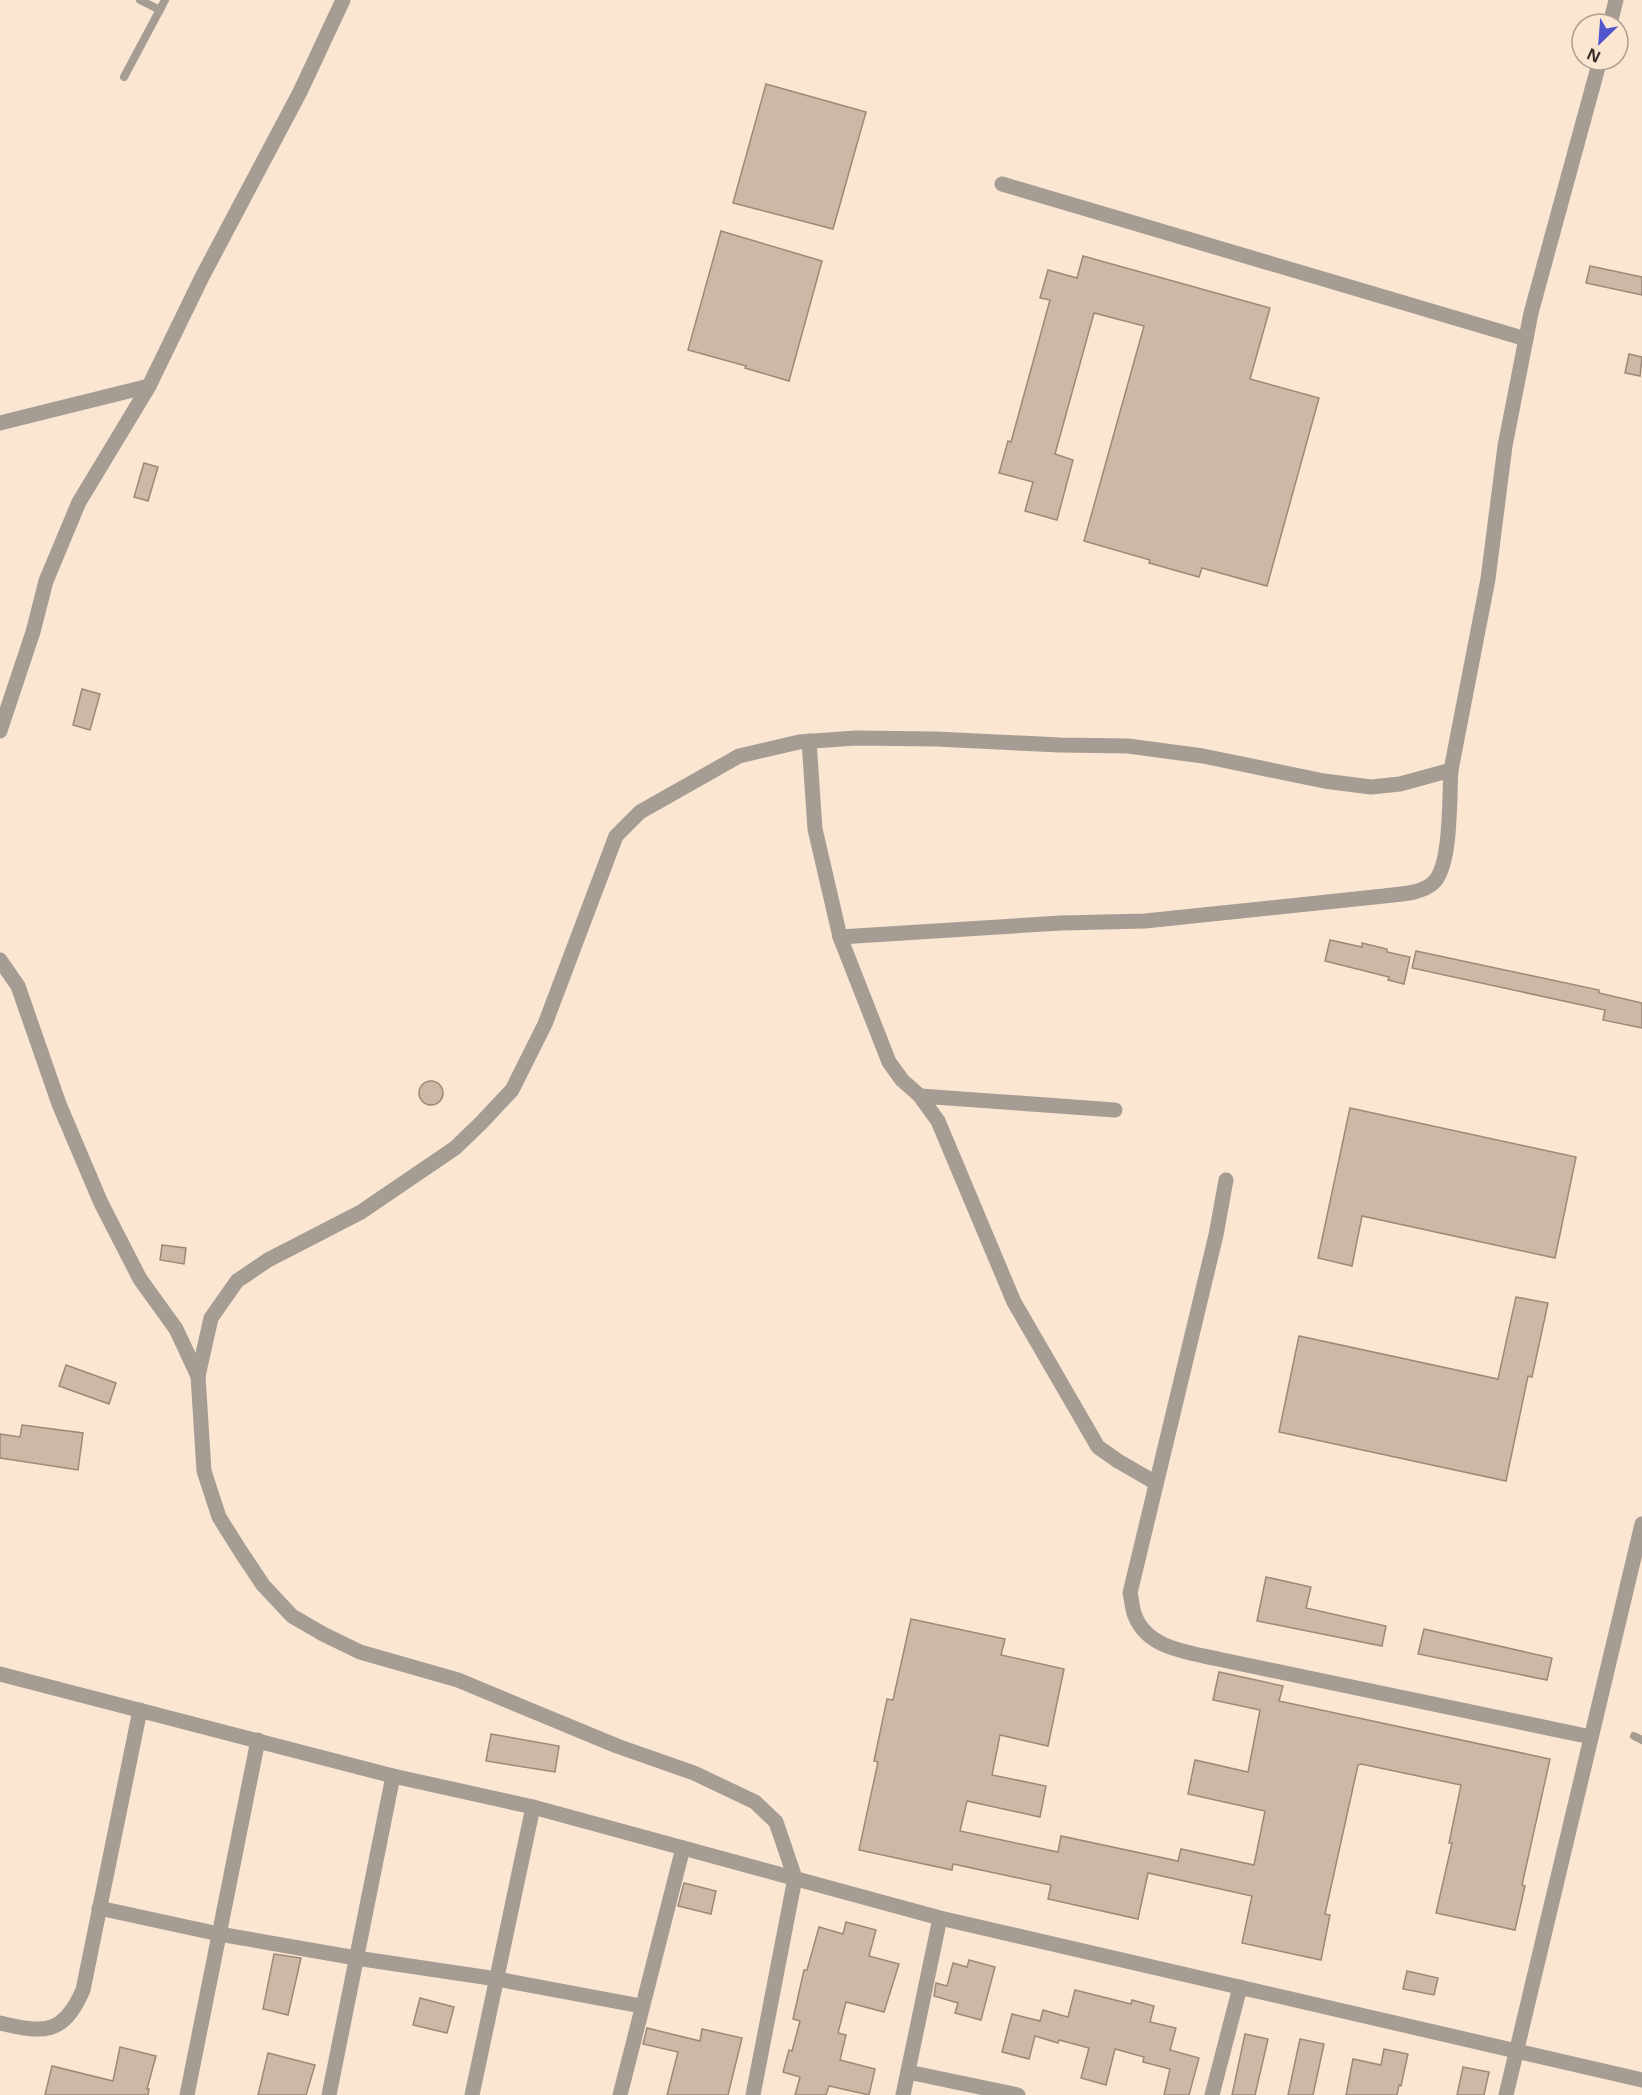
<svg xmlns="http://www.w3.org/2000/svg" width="1642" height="2095" font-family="'Open Sans',sans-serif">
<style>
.building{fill:#ccb8a5;stroke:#9c8977;stroke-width:1.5}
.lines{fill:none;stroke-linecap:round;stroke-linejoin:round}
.service{stroke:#a59c94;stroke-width:8}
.minor{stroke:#a59c94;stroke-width:15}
</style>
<rect width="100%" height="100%" fill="#fbe6d2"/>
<g class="building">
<path d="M 766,84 L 866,112 L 833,229 L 733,203 Z"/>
<path d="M 721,231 L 822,261 L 789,381 L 745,368 L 746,366 L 688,350 Z"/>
<path d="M 1083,256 L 1270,308 L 1250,379 L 1319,398 L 1267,586 L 1202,568 L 1199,577 L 1149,563 L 1150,560 L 1084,541 L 1144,326 L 1094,313 L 1055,454 L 1073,460 L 1057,520 L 1025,511 L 1033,482 L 999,473 L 1008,441 L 1011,442 L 1050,300 L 1040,298 L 1048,270 L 1077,278 Z"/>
<path d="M 1590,266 L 1642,277 L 1642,295 L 1586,283 Z"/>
<path d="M 1629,354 L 1642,357 L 1640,376 L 1625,373 Z"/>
<path d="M 144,463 L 158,467 L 148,501 L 134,497 Z"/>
<path d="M 82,689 L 100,694 L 90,730 L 73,725 Z"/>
<path d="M 1330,940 L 1362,947 L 1362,943 L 1387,949 L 1387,952 L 1410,957 L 1404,984 L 1388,980 L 1389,977 L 1325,961 Z"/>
<path d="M 1416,951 L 1599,990 L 1599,993 L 1642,1003 L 1642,1028 L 1603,1020 L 1605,1010 L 1412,968 Z"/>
<circle cx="431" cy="1093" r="12"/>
<path d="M 1350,1108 L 1576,1157 L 1555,1258 L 1362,1216 L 1352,1266 L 1318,1258 Z"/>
<path d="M 162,1245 L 186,1248 L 184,1264 L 160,1260 Z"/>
<path d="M 1516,1297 L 1548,1303 L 1532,1377 L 1528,1376 L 1506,1481 L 1279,1432 L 1299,1336 L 1498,1379 Z"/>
<path d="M 66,1365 L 116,1383 L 109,1404 L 59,1386 Z"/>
<path d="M 22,1425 L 83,1433 L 78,1470 L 0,1458 L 0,1434 L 20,1437 Z"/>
<path d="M 1266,1577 L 1311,1587 L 1306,1608 L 1386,1626 L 1382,1646 L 1257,1621 Z"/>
<path d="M 911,1619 L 1005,1639 L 1001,1655 L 1064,1669 L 1048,1746 L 1000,1735 L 992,1775 L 1046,1786 L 1040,1817 L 967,1801 L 960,1831 L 1058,1852 L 1061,1836 L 1178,1861 L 1181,1849 L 1254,1865 L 1265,1811 L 1188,1794 L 1195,1760 L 1248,1772 L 1260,1710 L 1213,1700 L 1219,1672 L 1283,1686 L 1279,1701 L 1550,1759 L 1522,1885 L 1525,1886 L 1515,1930 L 1436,1913 L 1452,1843 L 1449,1843 L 1461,1785 L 1361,1764 L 1358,1765 L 1325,1914 L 1330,1915 L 1321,1960 L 1242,1943 L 1252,1896 L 1148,1873 L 1138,1919 L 1048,1899 L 1051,1885 L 953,1864 L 952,1870 L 859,1850 L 878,1762 L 874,1761 L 887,1699 L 893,1700 Z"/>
<path d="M 1424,1629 L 1552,1658 L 1547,1680 L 1418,1654 Z"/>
<path d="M 491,1734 L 559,1746 L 555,1772 L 486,1761 Z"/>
<path d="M 684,1883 L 716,1891 L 711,1914 L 678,1906 Z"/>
<path d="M 846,1922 L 876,1930 L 869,1956 L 899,1964 L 884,2012 L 846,2002 L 838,2033 L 846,2035 L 840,2060 L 875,2069 L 869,2095 L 829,2086 L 826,2095 L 795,2095 L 800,2077 L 783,2072 L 789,2050 L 792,2051 L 800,2021 L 793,2019 L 804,1970 L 807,1970 L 819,1927 L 843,1934 Z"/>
<path d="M 274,1954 L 301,1958 L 288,2015 L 263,2009 Z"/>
<path d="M 969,1960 L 995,1967 L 981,2020 L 955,2013 L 958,2003 L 934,1996 L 936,1983 L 947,1986 L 953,1963 L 967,1967 Z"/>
<path d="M 1407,1971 L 1438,1978 L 1434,1995 L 1403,1989 Z"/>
<path d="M 1075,1990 L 1131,2004 L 1132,2000 L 1154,2006 L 1150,2022 L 1176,2028 L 1170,2050 L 1199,2058 L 1189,2095 L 1164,2095 L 1170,2069 L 1143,2062 L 1144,2057 L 1115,2049 L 1106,2085 L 1081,2078 L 1089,2048 L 1059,2040 L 1058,2043 L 1035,2036 L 1029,2059 L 1002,2052 L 1012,2014 L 1040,2021 L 1043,2010 L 1068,2017 Z"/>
<path d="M 420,1998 L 454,2007 L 447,2033 L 413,2025 Z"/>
<path d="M 647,2028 L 700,2041 L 702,2029 L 742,2038 L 728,2095 L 667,2095 L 678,2052 L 643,2044 Z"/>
<path d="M 1245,2034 L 1268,2039 L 1255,2095 L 1232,2095 Z"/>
<path d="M 1300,2039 L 1324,2044 L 1313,2095 L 1288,2095 Z"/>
<path d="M 120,2047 L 156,2056 L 147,2089 L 149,2089 L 148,2095 L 45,2095 L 52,2066 L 113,2081 Z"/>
<path d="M 1384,2049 L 1408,2054 L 1401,2086 L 1399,2085 L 1397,2095 L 1346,2095 L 1353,2059 L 1381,2065 Z"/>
<path d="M 268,2053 L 315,2065 L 306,2095 L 258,2095 Z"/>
<path d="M 1463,2067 L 1489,2072 L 1484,2095 L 1457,2095 Z"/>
</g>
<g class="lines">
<g class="service">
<path d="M 140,0 L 160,10"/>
<path d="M 124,77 L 165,0"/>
<path d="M 1634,1736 L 1642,1740"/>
</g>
<g class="minor">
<path d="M 1610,24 L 1616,0"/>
<path d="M 1002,184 L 1526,339"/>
<path d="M 0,423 L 149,386"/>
<path d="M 0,731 L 33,632 L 46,581 L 79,502 L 149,386 L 202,277 L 300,92 L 343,0"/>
<path d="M 809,741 L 815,829 L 840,937 L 889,1062 L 902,1080 L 920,1096 L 938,1121 L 1014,1302 L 1098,1447 L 1118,1461 L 1156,1483"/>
<path d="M 840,937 L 1061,923 L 1145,921 L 1384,896 C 1399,894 1421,894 1433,883 C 1452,866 1449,797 1451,770"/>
<path d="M 0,960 L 18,986 L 59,1104 L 101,1203 L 140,1279 L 176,1329 L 198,1376"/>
<path d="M 920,1096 L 1115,1110"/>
<path d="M 1226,1180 L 1216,1235 L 1130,1593 C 1132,1600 1132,1609 1135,1616 C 1148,1649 1188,1652 1218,1659 L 1591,1737"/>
<path d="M 0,1674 L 393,1776 L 533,1807 L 940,1918 L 1642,2080"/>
<path d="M 99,1908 L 219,1934 L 356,1958 L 497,1979 L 641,2006"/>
<path d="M 0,2023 C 43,2033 63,2036 83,1990 L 140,1710"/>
<path d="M 908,2072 L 1018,2095"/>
<path d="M 187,2095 L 258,1740"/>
<path d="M 329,2095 L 393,1776"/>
<path d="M 472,2095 L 533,1807"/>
<path d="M 620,2095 L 683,1848"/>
<path d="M 753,2095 L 795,1878 L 776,1822 L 755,1802 L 694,1773 L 617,1746 L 458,1680 L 360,1652 L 323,1634 L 292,1616 L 263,1585 L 241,1552 L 219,1517 L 204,1471 L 198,1376 L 211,1318 L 237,1281 L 268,1260 L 361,1212 L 455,1148 L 481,1123 L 512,1090 L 545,1024 L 616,836 L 640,812 L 739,756 L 799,742 L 856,738 L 936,739 L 1060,745 L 1128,746 L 1203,756 L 1324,781 L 1371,787 L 1400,784 L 1451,770 L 1488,579 L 1505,446 L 1531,313 L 1600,60"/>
<path d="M 903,2095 L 940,1918"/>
<path d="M 1212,2095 L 1240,1987"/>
<path d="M 1506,2095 L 1642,1524"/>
</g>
</g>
<g transform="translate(1600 42) rotate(205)"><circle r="28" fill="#fbe6d2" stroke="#ad9e8e" stroke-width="1.5"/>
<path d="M0-4.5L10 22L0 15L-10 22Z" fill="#5156cd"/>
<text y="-9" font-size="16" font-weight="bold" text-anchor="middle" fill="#393129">N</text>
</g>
</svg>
